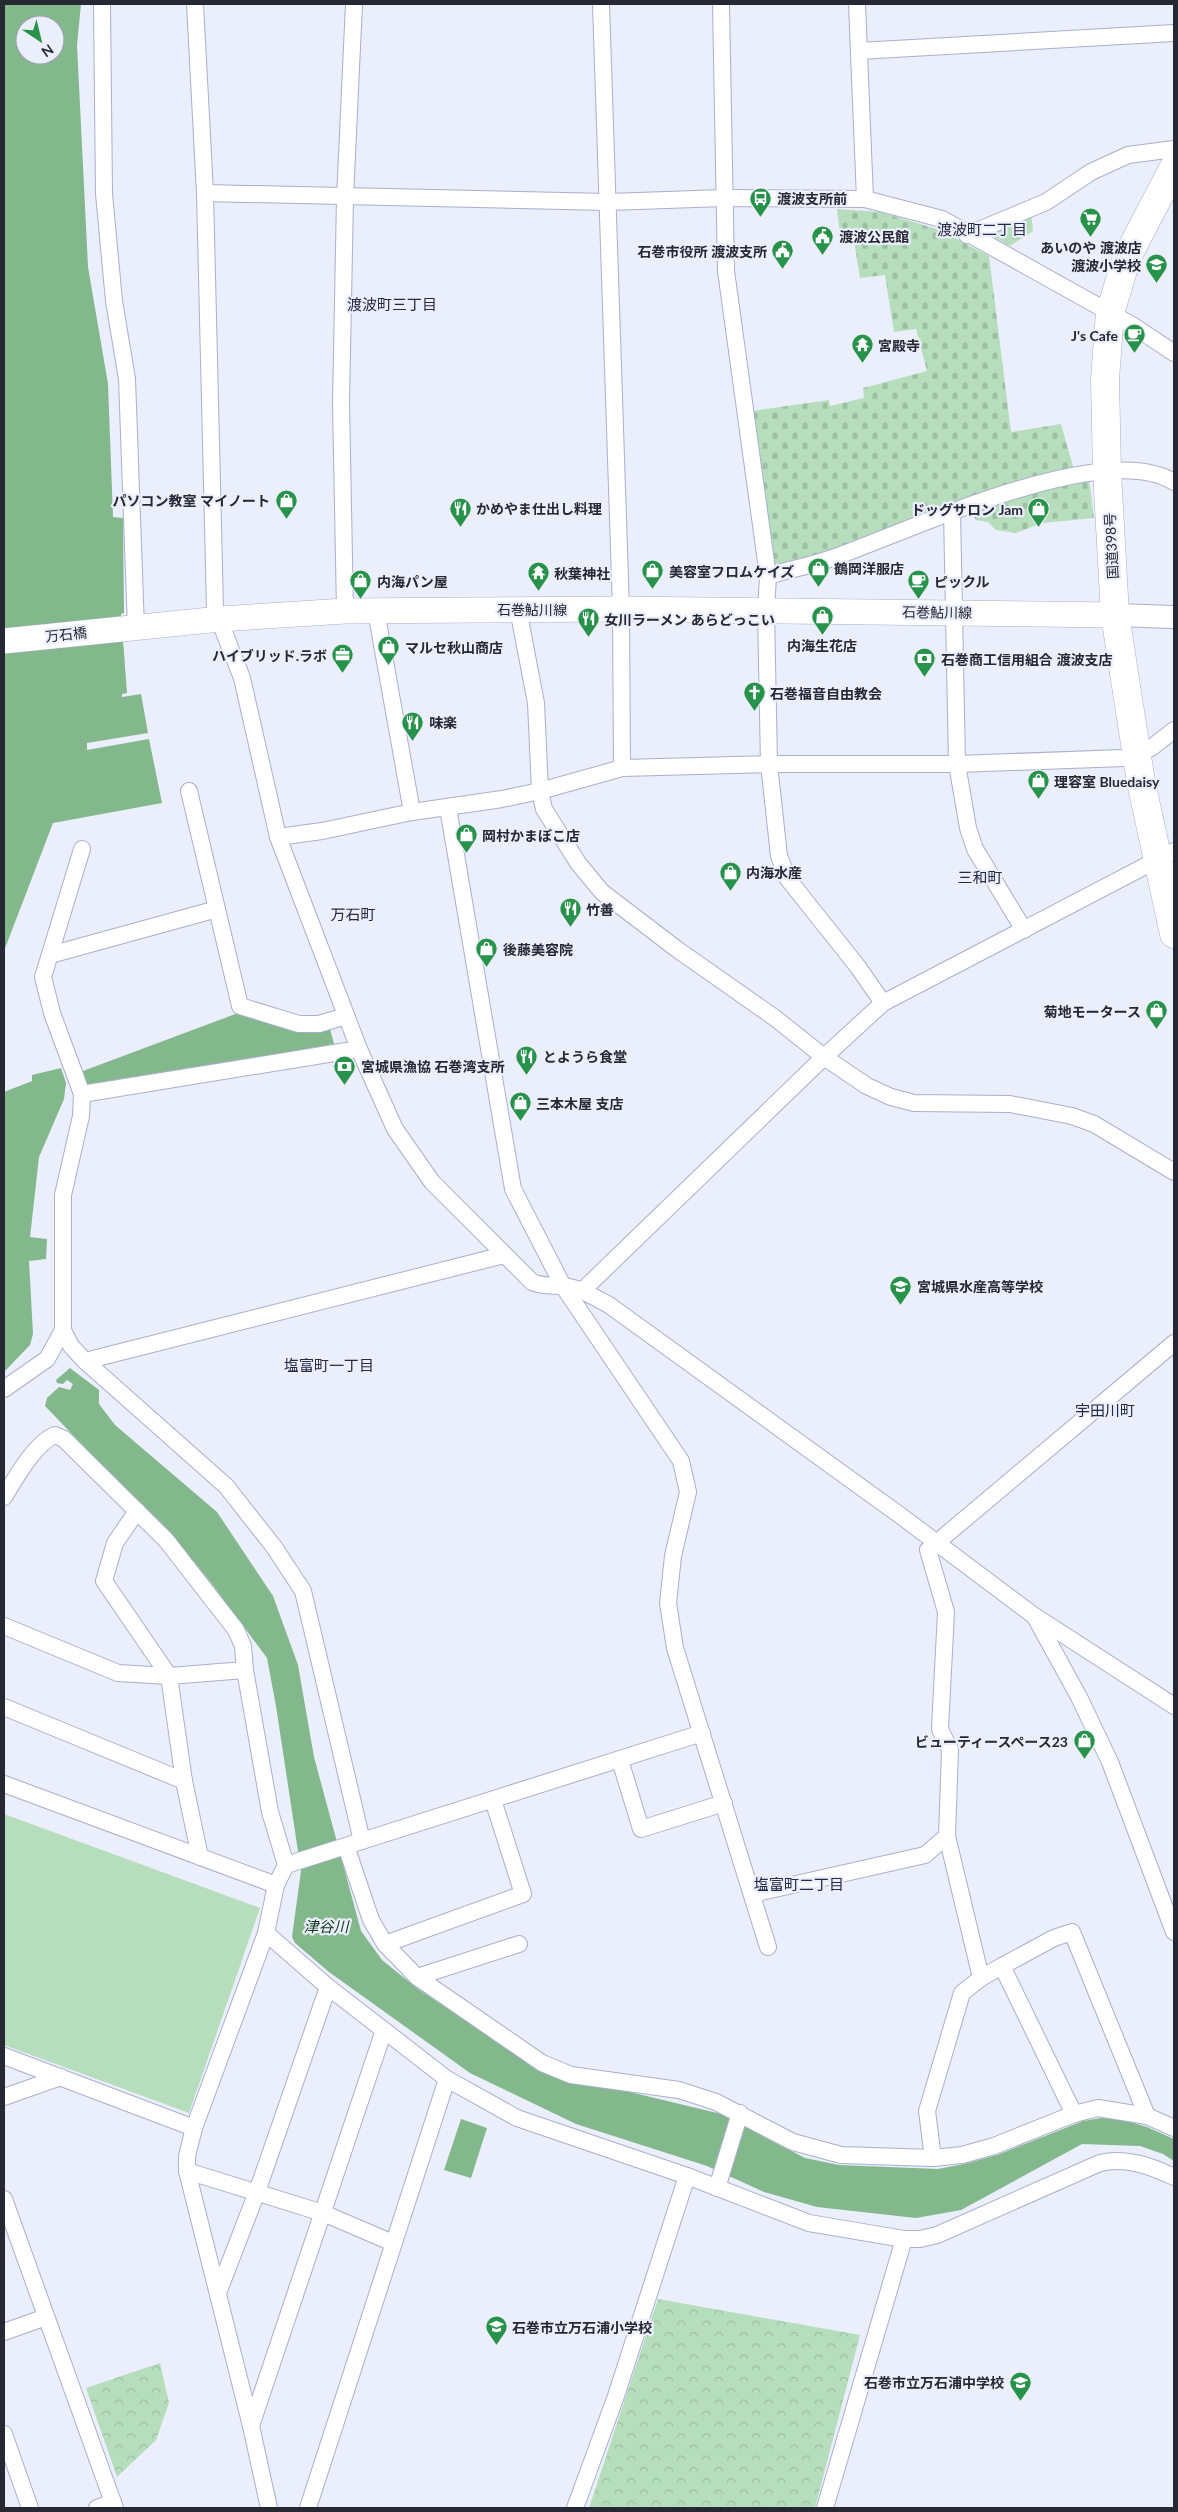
<svg xmlns="http://www.w3.org/2000/svg" width="1178" height="2512" font-family="Lato,'Noto Sans JP',sans-serif">
<style>
.grass{fill:#b6debc}
.cemetery{fill:url(#cemetery-stones)}
.park{fill:url(#park-crowns)}
.water{fill:#83b88d;fill-rule:evenodd}
.lines{fill:none;stroke-linecap:round;stroke-linejoin:round}
.street-casing{stroke:#a9afcd;stroke-width:18}
.secondary-casing{stroke:#a9afcd;stroke-width:24}
.primary-casing{stroke:#a9afcd;stroke-width:26}
.highway-casing{stroke:#a9afcd;stroke-width:29}
.street{stroke:#fff;stroke-width:16}
.secondary{stroke:#fff;stroke-width:22}
.primary{stroke:#fff;stroke-width:25}
.highway{stroke:#fff;stroke-width:28}
.labels{text-anchor:middle;dominant-baseline:central;stroke-width:4.5;stroke-linejoin:round;paint-order:stroke}
.poi-label{font-size:14px;font-weight:bold;fill:#262934;stroke:#ebeefb;text-anchor:start}
.street-label{font-size:14px;fill:#262934;stroke:#ebeefb}
.neighbourhood-label{font-size:15px;fill:#252941;stroke:#ebeefb}
.water-label{font-size:15px;font-style:italic;fill:#0e371a;stroke:#ebeefb}
</style>
<defs>
<pattern id="cemetery-stones" width="16" height="16" patternUnits="userSpaceOnUse" patternTransform="scale(1.25)"><rect width="16" height="16" fill="#b6debc"/><path d="M2 7V4a2 2 0 0 1 4 0v3zM10 15v-3a2 2 0 0 1 4 0v3z" fill="#9cbea2"/></pattern>
<pattern id="park-crowns" width="20" height="18" patternUnits="userSpaceOnUse" patternTransform="scale(1.25)"><rect width="20" height="18" fill="#b6debc"/><path d="M2 6a3 3 0 1 1 6 0M12 15a3 3 0 1 1 6 0" fill="none" stroke="#9cbea2"/></pattern>
</defs>
<rect width="100%" height="100%" fill="#ebeefb"/>
<path class="grass" d="M 4,1814 L 260,1908 L 189,2113 L 4,2045 Z"/>
<g class="cemetery">
<path d="M 837,209 L 880,212 L 940,230 L 989,256 L 1011,432 L 1061,424 L 1074,470 L 842,550 L 775,569 L 752,411 L 829,400 L 830,406 L 864,398 L 863,388 L 927,371 L 916,329 L 894,332 L 885,275 L 860,278 L 853,234 L 840,234 Z"/>
<path d="M 1031,213 L 1033,231 L 1010,246 L 984,231 Z"/>
<path d="M 1089,479 L 1094,518 L 1042,523 L 1016,533 L 996,530 L 988,522 L 976,520 L 968,509 Z"/>
</g>
<g class="park">
<path d="M 658,2299 L 860,2335 L 815,2508 L 589,2508 Z"/>
<path d="M 160,2363 L 169,2403 L 156,2440 L 117,2477 L 86,2388 Z"/>
</g>
<g class="water">
<path d="M 4,4 L 81,4 L 77,45 L 88,267 L 108,384 L 113,517 L 123,518 L 124,613 L 121,614 L 127,693 L 122,694 L 122,697 L 141,694 L 148,733 L 87,743 L 87,750 L 149,739 L 162,803 L 53,823 L 4,951 ZM 25,25 L 55,25 L 55,55 L 25,55 Z"/>
<path d="M 238,1013 L 295,1032 L 330,1029 L 334,1044 L 88,1088 L 83,1071 Z"/>
<path d="M 61,1068 L 66,1083 L 64,1099 L 39,1157 L 30,1237 L 47,1239 L 46,1259 L 29,1261 L 33,1334 L 30,1345 L 4,1372 L 4,1092 L 32,1081 L 32,1075 Z"/>
<path d="M 70,1368 L 99,1390 L 99,1404 L 115,1425 L 217,1512 L 273,1596 L 298,1665 L 314,1757 L 361,1931 L 382,1960 L 418,1989 L 542,2071 L 734,2117 L 764,2137 L 805,2158 L 839,2165 L 938,2169 L 964,2164 L 997,2155 L 1083,2121 L 1101,2118 L 1124,2120 L 1147,2127 L 1174,2139 L 1174,2161 L 1163,2154 L 1140,2146 L 1082,2144 L 961,2210 L 916,2218 L 817,2207 L 764,2192 L 707,2166 L 576,2124 L 470,2073 L 329,1972 L 295,1943 L 292,1937 L 301,1871 L 276,1706 L 267,1658 L 212,1584 L 169,1532 L 122,1486 L 45,1406 L 47,1398 L 59,1387 L 70,1390 L 73,1384 L 67,1380 L 63,1384 L 57,1383 L 56,1380 Z"/>
<path d="M 461,2119 L 487,2128 L 471,2178 L 444,2170 Z"/>
</g>
<g class="lines">
<defs>
<g id="street">
<path d="M 102,4 L 104,194 L 114,301 L 127,379 L 136,628"/>
<path d="M 195,4 L 205,193 L 215,609 L 242,678 L 278,837 L 359,1049 L 395,1129 L 432,1182 L 532,1282 C 543,1287 553,1285 564,1286 C 582,1289 594,1297 609,1305 L 901,1516 L 1033,1615 L 1174,1706"/>
<path d="M 601,4 L 621,609 L 622,768"/>
<path d="M 721,4 L 726,271 L 768,576 L 766,611 L 769,764 L 779,856 L 788,879 L 858,967 L 883,1003"/>
<path d="M 857,4 L 865,199"/>
<path d="M 859,51 L 1174,33"/>
<path d="M 205,193 L 609,202 L 724,198 L 865,199 L 942,219 L 1132,325 L 1174,353"/>
<path d="M 967,235 L 1046,202 L 1091,172 L 1128,155 L 1174,149"/>
<path d="M 952,511 L 957,764 L 968,828 L 975,849 L 1024,930"/>
<path d="M 768,576 C 791,569 815,565 838,556 C 911,530 1104,438 1174,482"/>
<path d="M 518,609 L 536,703 L 540,791 L 544,809 L 578,863 L 602,892 L 678,950 L 775,1018 L 824,1057 L 867,1086 L 891,1097 L 914,1103 L 1010,1104 L 1072,1116 L 1094,1124 L 1174,1172"/>
<path d="M 345,611 L 341,403 L 345,198 L 354,4"/>
<path d="M 376,611 L 412,812"/>
<path d="M 189,791 L 240,1006 L 299,1024 L 319,1024 L 346,1016"/>
<path d="M 448,808 L 513,1189 L 563,1286 L 681,1461 L 688,1492 L 673,1556 L 668,1603 L 675,1648 L 768,1947"/>
<path d="M 278,837 L 322,831 L 412,812 L 502,799 L 540,791 L 622,768 L 769,764 L 957,764 L 1124,758 L 1151,748 L 1174,730"/>
<path d="M 82,849 L 43,977 L 52,1013 L 82,1094 L 81,1116 L 63,1195 L 63,1330 L 71,1346 L 85,1361 L 226,1486 L 274,1547 L 303,1591 L 362,1841"/>
<path d="M 50,955 L 217,909"/>
<path d="M 82,1094 L 359,1049"/>
<path d="M 583,1290 L 824,1057 L 883,1003 L 1174,851"/>
<path d="M 85,1361 L 504,1255"/>
<path d="M 4,1389 L 47,1359 L 63,1330"/>
<path d="M 4,1497 C 15,1479 35,1443 55,1435 L 64,1439 L 166,1540 L 236,1630 L 243,1646 L 245,1670 L 270,1812 L 286,1865"/>
<path d="M 137,1511 L 115,1543 L 104,1581 L 169,1676 L 184,1781 L 200,1857"/>
<path d="M 1035,1617 L 1079,1697 L 1110,1762 L 1174,1932"/>
<path d="M 4,1626 L 118,1673 L 169,1676 L 245,1670"/>
<path d="M 4,1707 L 184,1781"/>
<path d="M 620,1760 L 641,1829 L 724,1803"/>
<path d="M 4,1784 L 276,1885"/>
<path d="M 346,1846 L 371,1920 L 385,1944 L 417,1977 L 542,2063 L 571,2075 L 679,2090 L 716,2102 L 793,2142 L 841,2155 L 933,2158 L 962,2155 L 994,2146 L 1074,2114 L 1098,2108 L 1147,2116 L 1174,2128"/>
<path d="M 752,1894 L 925,1855 L 947,1836"/>
<path d="M 266,1933 L 328,1987 L 447,2079 L 517,2118 L 687,2176 L 809,2223 L 904,2239 L 920,2239 L 937,2235 L 1100,2163 C 1126,2157 1151,2166 1174,2177"/>
<path d="M 385,1944 L 523,1894 L 493,1800"/>
<path d="M 1002,1966 L 1074,2114"/>
<path d="M 417,1977 L 519,1944"/>
<path d="M 981,1978 L 947,1836 L 950,1750 L 940,1729 L 946,1612 L 928,1550 L 1174,1343"/>
<path d="M 4,2056 L 194,2128"/>
<path d="M 4,2097 L 61,2077"/>
<path d="M 933,2158 L 927,2111 L 962,1993 L 981,1978 L 1002,1966 L 1054,1938 L 1072,1932 L 1147,2116"/>
<path d="M 187,2171 L 323,2213 L 393,2243"/>
<path d="M 717,2188 L 740,2113"/>
<path d="M 4,2199 L 115,2508"/>
<path d="M 218,2293 L 257,2192 L 328,1987"/>
<path d="M 4,2332 L 46,2317"/>
<path d="M 251,2426 L 384,2030"/>
<path d="M 4,2434 L 30,2508"/>
<path d="M 97,2508 L 113,2502"/>
<path d="M 269,2508 L 251,2426 L 187,2171 L 187,2156 L 194,2128 L 266,1933 L 276,1885 L 286,1865 L 702,1733"/>
<path d="M 308,2508 L 447,2079"/>
<path d="M 575,2508 L 616,2396 L 687,2176"/>
<path d="M 825,2508 L 904,2239"/>
</g>
<path id="secondary" d="M 1115,615 L 1174,617"/>
<path id="primary" d="M 4,641 L 220,619 L 345,611 L 621,609 L 1115,615"/>
<path id="highway" d="M 1174,167 L 1127,257 L 1110,313 L 1105,379 L 1107,472 L 1115,615 L 1141,782 L 1174,934"/>
</defs>
<use href="#street" class="street-casing"/>
<use href="#secondary" class="secondary-casing"/>
<use href="#primary" class="primary-casing"/>
<use href="#highway" class="highway-casing"/>
<use href="#street" class="street"/>
<use href="#secondary" class="secondary"/>
<use href="#primary" class="primary"/>
<use href="#highway" class="highway"/>
</g>
<defs>
<symbol id="bus-pin" viewBox="-11 -11 22 30"><path d="M0 17L-7.5 6A9.5 9.5 0 1 1 7.5 6Z" fill="#26924a" stroke="#ebeefb"/><path d="M-5-6H5V4H4V6H2V4H-2V6H-4V4H-5ZM-3.5-4V0h7V-4ZM-3.5 1.2v1.5H-2V1.2ZM2 1.2v1.5H3.5V1.2Z" fill="#fff"/></symbol>
<symbol id="supermarket-pin" viewBox="-11 -11 22 30"><path d="M0 17L-7.5 6A9.5 9.5 0 1 1 7.5 6Z" fill="#26924a" stroke="#ebeefb"/><path d="M-6-5.5h2.5l.6 2H6L4.5 2H-2.5L-4.4-4H-6ZM-1.5 3.2a1.3 1.3 0 1 0 .1 0ZM3 3.2a1.3 1.3 0 1 0 .1 0Z" fill="#fff"/></symbol>
<symbol id="civic-pin" viewBox="-11 -11 22 30"><path d="M0 17L-7.5 6A9.5 9.5 0 1 1 7.5 6Z" fill="#26924a" stroke="#ebeefb"/><path d="M-.6-6.5H3V-4.5H.6V-3L4-1V1h2V6H-6V1h2V-1L-.6-3ZM-1.2 2.5V6h2.4V2.5Z" fill="#fff"/></symbol>
<symbol id="school-pin" viewBox="-11 -11 22 30"><path d="M0 17L-7.5 6A9.5 9.5 0 1 1 7.5 6Z" fill="#26924a" stroke="#ebeefb"/><path d="M0-5L7-2L0 1L-7-2ZM-4 1L0 2.5L4 1V4Q0 6-4 4Z" fill="#fff"/></symbol>
<symbol id="cafe-pin" viewBox="-11 -11 22 30"><path d="M0 17L-7.5 6A9.5 9.5 0 1 1 7.5 6Z" fill="#26924a" stroke="#ebeefb"/><path d="M-5.5-4.5H6V0H3Q3 3.5 0 3.5H-2.5Q-5.5 3.5-5.5 0ZM3-3.2v2h1.7v-2ZM-6 4.5H4V6H-6Z" fill="#fff"/></symbol>
<symbol id="temple-pin" viewBox="-11 -11 22 30"><path d="M0 17L-7.5 6A9.5 9.5 0 1 1 7.5 6Z" fill="#26924a" stroke="#ebeefb"/><path d="M0-6L5-2H3V0L6.5 2.5H4V6H1.5V3h-3V6H-4V2.5H-6.5L-3 0V-2H-5Z" fill="#fff"/></symbol>
<symbol id="shop-pin" viewBox="-11 -11 22 30"><path d="M0 17L-7.5 6A9.5 9.5 0 1 1 7.5 6Z" fill="#26924a" stroke="#ebeefb"/><path d="M-5-2.5h2.3a2.7 3.5 0 0 1 5.4 0H5L5.5 6h-11ZM-1.5-2.5h3a1.5 2.3 0 0 0-3 0Z" fill="#fff"/></symbol>
<symbol id="restaurant-pin" viewBox="-11 -11 22 30"><path d="M0 17L-7.5 6A9.5 9.5 0 1 1 7.5 6Z" fill="#26924a" stroke="#ebeefb"/><path d="M-5-6h1v4h1v-4h1v4h1v-4h1v5L-1.5 .5V6h-2V.5L-5-1ZM5-6V6H3V1.5H1.5Q1.5-4 5-6Z" fill="#fff"/></symbol>
<symbol id="office-pin" viewBox="-11 -11 22 30"><path d="M0 17L-7.5 6A9.5 9.5 0 1 1 7.5 6Z" fill="#26924a" stroke="#ebeefb"/><path d="M-6-3h4V-5.5h4V-3h4V5H-6ZM-1-4.5V-3h2v-1.5ZM-6 0V1H6V0Z" fill="#fff"/></symbol>
<symbol id="bank-pin" viewBox="-11 -11 22 30"><path d="M0 17L-7.5 6A9.5 9.5 0 1 1 7.5 6Z" fill="#26924a" stroke="#ebeefb"/><path d="M-6-4H6V4H-6ZM0-2.3a2.3 2.3 0 1 0 0 4.6a2.3 2.3 0 1 0 0-4.6Z" fill="#fff"/></symbol>
<symbol id="church-pin" viewBox="-11 -11 22 30"><path d="M0 17L-7.5 6A9.5 9.5 0 1 1 7.5 6Z" fill="#26924a" stroke="#ebeefb"/><path d="M-1.2-6h2.4v3.5h3.3v2.4h-3.3V6h-2.4V-.1h-3.3v-2.4h3.3Z" fill="#fff"/></symbol>
</defs>
<g fill-rule="evenodd">
<use href="#bus-pin" x="748" y="186" width="25" height="34"/>
<use href="#supermarket-pin" x="1078" y="206" width="25" height="34"/>
<use href="#civic-pin" x="810" y="224" width="25" height="34"/>
<use href="#civic-pin" x="770" y="238" width="25" height="34"/>
<use href="#school-pin" x="1144" y="252" width="25" height="34"/>
<use href="#cafe-pin" x="1122" y="322" width="25" height="34"/>
<use href="#temple-pin" x="850" y="332" width="25" height="34"/>
<use href="#shop-pin" x="274" y="488" width="25" height="34"/>
<use href="#restaurant-pin" x="448" y="496" width="25" height="34"/>
<use href="#shop-pin" x="1026" y="496" width="25" height="34"/>
<use href="#shop-pin" x="806" y="556" width="25" height="34"/>
<use href="#shop-pin" x="640" y="558" width="25" height="34"/>
<use href="#temple-pin" x="526" y="560" width="25" height="34"/>
<use href="#shop-pin" x="348" y="568" width="25" height="34"/>
<use href="#cafe-pin" x="906" y="568" width="25" height="34"/>
<use href="#shop-pin" x="810" y="604" width="25" height="34"/>
<use href="#restaurant-pin" x="576" y="606" width="25" height="34"/>
<use href="#shop-pin" x="376" y="634" width="25" height="34"/>
<use href="#office-pin" x="330" y="642" width="25" height="34"/>
<use href="#bank-pin" x="912" y="646" width="25" height="34"/>
<use href="#church-pin" x="742" y="680" width="25" height="34"/>
<use href="#restaurant-pin" x="400" y="710" width="25" height="34"/>
<use href="#shop-pin" x="1026" y="768" width="25" height="34"/>
<use href="#shop-pin" x="454" y="822" width="25" height="34"/>
<use href="#shop-pin" x="718" y="860" width="25" height="34"/>
<use href="#restaurant-pin" x="558" y="896" width="25" height="34"/>
<use href="#shop-pin" x="474" y="936" width="25" height="34"/>
<use href="#shop-pin" x="1144" y="998" width="25" height="34"/>
<use href="#restaurant-pin" x="514" y="1044" width="25" height="34"/>
<use href="#bank-pin" x="332" y="1054" width="25" height="34"/>
<use href="#shop-pin" x="508" y="1090" width="25" height="34"/>
<use href="#school-pin" x="888" y="1274" width="25" height="34"/>
<use href="#shop-pin" x="1072" y="1728" width="25" height="34"/>
<use href="#school-pin" x="484" y="2314" width="25" height="34"/>
<use href="#school-pin" x="1008" y="2370" width="25" height="34"/>
</g>
<g class="labels">
<g class="poi-label">
<text x="777" y="198">渡波支所前</text>
<text x="839" y="236">渡波公民館</text>
<text x="1091" y="247" text-anchor="middle">あいのや 渡波店</text>
<text x="767" y="251" text-anchor="end">石巻市役所 渡波支所</text>
<text x="1141" y="265" text-anchor="end">渡波小学校</text>
<text x="1118" y="335" text-anchor="end">J's Cafe</text>
<text x="878" y="345">宮殿寺</text>
<text x="270" y="500" text-anchor="end">パソコン教室 マイノート</text>
<text x="476" y="508">かめやま仕出し料理</text>
<text x="1023" y="509" text-anchor="end">ドッグサロン Jam</text>
<text x="834" y="568">鶴岡洋服店</text>
<text x="669" y="571">美容室フロムケイズ</text>
<text x="554" y="573">秋葉神社</text>
<text x="377" y="581">内海パン屋</text>
<text x="934" y="581">ピックル</text>
<text x="604" y="619">女川ラーメン あらどっこい</text>
<text x="822" y="645" text-anchor="middle">内海生花店</text>
<text x="405" y="647">マルセ秋山商店</text>
<text x="327" y="655" text-anchor="end">ハイブリッド.ラボ</text>
<text x="941" y="659">石巻商工信用組合 渡波支店</text>
<text x="770" y="693">石巻福音自由教会</text>
<text x="429" y="722">味楽</text>
<text x="1054" y="781">理容室 Bluedaisy</text>
<text x="482" y="835">岡村かまぼこ店</text>
<text x="746" y="872">内海水産</text>
<text x="586" y="909">竹善</text>
<text x="503" y="949">後藤美容院</text>
<text x="1141" y="1011" text-anchor="end">菊地モータース</text>
<text x="543" y="1056">とようら食堂</text>
<text x="361" y="1066">宮城県漁協 石巻湾支所</text>
<text x="536" y="1103">三本木屋 支店</text>
<text x="917" y="1286">宮城県水産高等学校</text>
<text x="1068" y="1741" text-anchor="end">ビューティースペース23</text>
<text x="512" y="2327">石巻市立万石浦小学校</text>
<text x="1004" y="2382" text-anchor="end">石巻市立万石浦中学校</text>
</g>
<g class="street-label">
<text transform="translate(1111 546) rotate(-93)">国道398号</text>
<text x="532" y="609">石巻鮎川線</text>
<text transform="translate(937 612) rotate(1)">石巻鮎川線</text>
<text transform="translate(66 634) rotate(-6)">万石橋</text>
</g>
<g class="neighbourhood-label">
<text x="982" y="229">渡波町二丁目</text>
<text x="392" y="304">渡波町三丁目</text>
<text x="980" y="877">三和町</text>
<text x="353" y="914">万石町</text>
<text x="329" y="1365">塩富町一丁目</text>
<text x="1105" y="1410">宇田川町</text>
<text x="799" y="1884">塩富町二丁目</text>
</g>
<g class="water-label">
<text x="326" y="1926">津谷川</text>
</g>
</g>
<rect width="1178" height="2512" fill="none" stroke="#262934" stroke-width="10"/>
<g transform="translate(40 40) rotate(145)"><circle r="24" fill="#ebeefb" stroke="#9c9fab"/>
<path d="M0-4L9 19L0 12L-9 19Z" fill="#26924a"/>
<text y="-8" font-size="14" font-weight="bold" text-anchor="middle" fill="#262934">N</text>
</g>
</svg>
